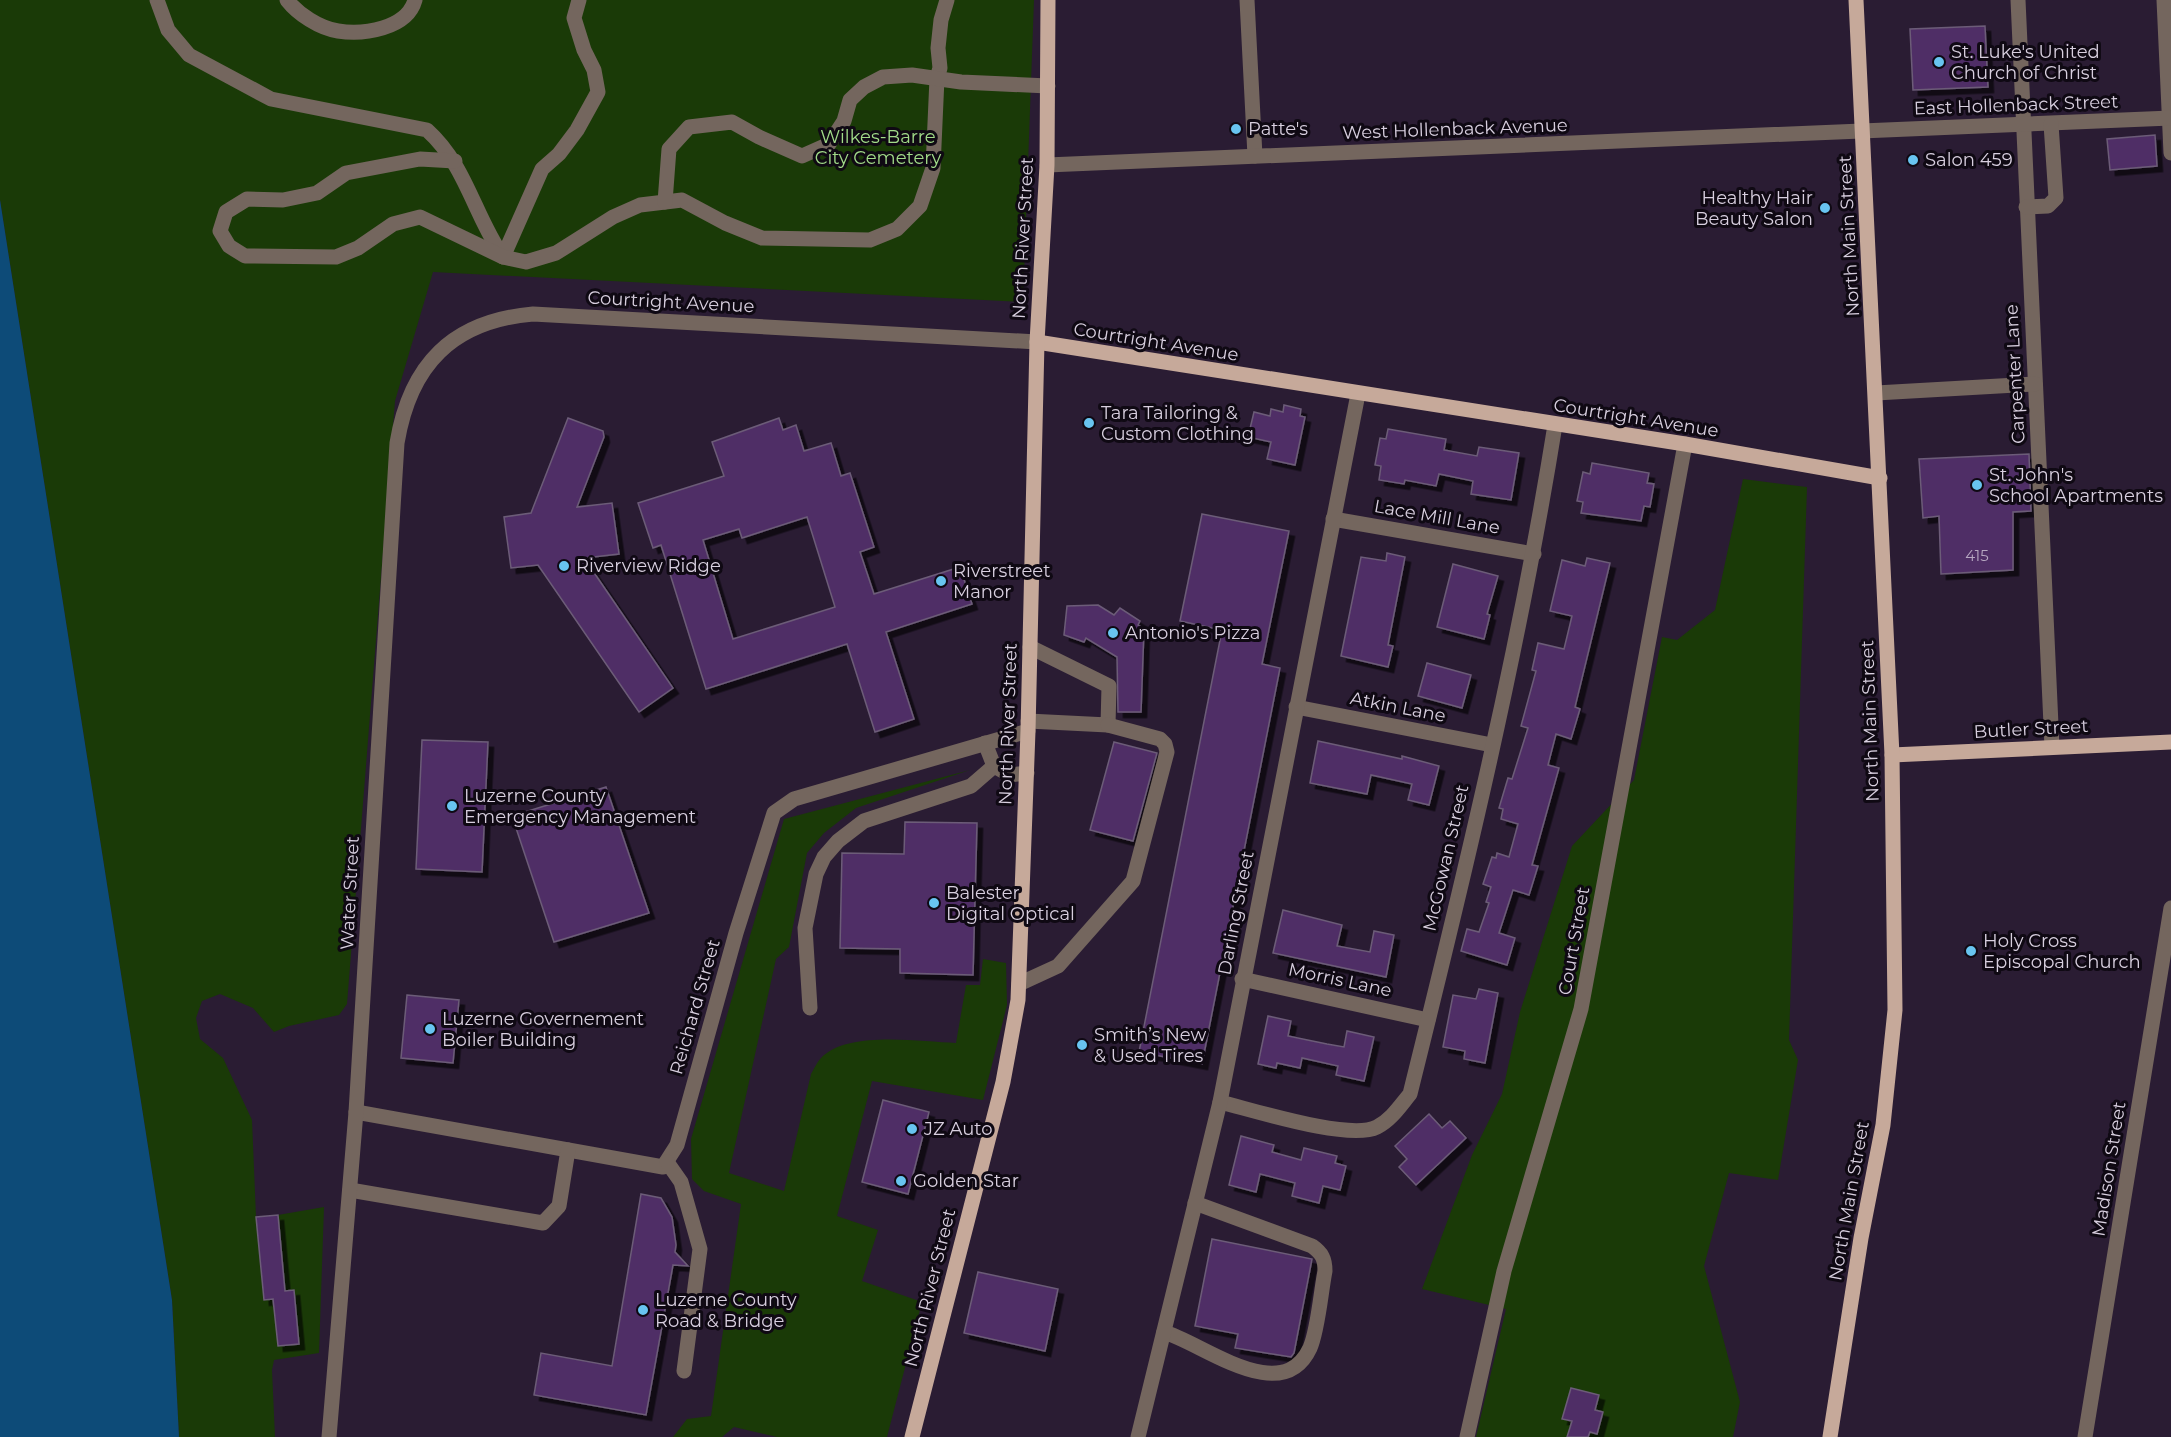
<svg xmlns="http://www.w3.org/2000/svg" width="2171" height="1437" font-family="Montserrat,sans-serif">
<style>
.green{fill:#1a3a07}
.water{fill:#0d4b78}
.building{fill:#502f66;stroke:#6c5c78;stroke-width:1.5;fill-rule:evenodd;filter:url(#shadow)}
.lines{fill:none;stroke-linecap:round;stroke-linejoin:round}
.minor{stroke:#74665e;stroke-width:15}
.major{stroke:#c6a99a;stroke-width:15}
.poi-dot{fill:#68c4f0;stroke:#0f0913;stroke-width:2}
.labels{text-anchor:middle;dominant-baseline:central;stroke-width:6;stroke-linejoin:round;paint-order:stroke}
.number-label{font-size:15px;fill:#b6a7c1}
.poi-label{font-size:18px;fill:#d8cfdf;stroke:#0f0913;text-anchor:start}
.street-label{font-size:18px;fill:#d8cfdf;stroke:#0f0913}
.park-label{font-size:18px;fill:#a2dc89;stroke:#0f0913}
</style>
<defs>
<filter id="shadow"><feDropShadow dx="5.5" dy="5.5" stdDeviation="0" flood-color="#0009"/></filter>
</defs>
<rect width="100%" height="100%" fill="#2a1c33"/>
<g class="green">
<path d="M 0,0 L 1034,0 L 1023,302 L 433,272 L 395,401 L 347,1004 L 339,1015 L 289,1026 L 274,1032 L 253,1008 L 220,994 L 202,1001 L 196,1018 L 200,1039 L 223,1058 L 252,1120 L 256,1217 L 265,1300 L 294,1290 L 285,1291 L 278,1215 L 324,1207 L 319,1353 L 274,1360 L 272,1370 L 275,1437 L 179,1437 L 172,1300 L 0,200 Z"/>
<path d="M 1743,479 L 1807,487 L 1789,1040 L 1798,1060 L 1778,1180 L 1729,1173 L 1704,1266 L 1740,1402 L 1733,1437 L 1476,1437 L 1506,1309 L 1422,1289 L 1472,1155 L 1502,1094 L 1520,1012 L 1572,846 L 1634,780 L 1662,637 L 1677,640 L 1715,610 Z"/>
<path d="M 970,770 L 856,808 L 824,833 L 807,853 L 789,947 L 776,959 L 729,1173 L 784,1191 L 811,1074 C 814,1069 817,1062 821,1058 C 848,1030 920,1042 956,1043 L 966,985 L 980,985 L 983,959 L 1006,963 L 1007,1005 L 983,1100 L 872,1081 L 837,1216 L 878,1230 L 862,1281 L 922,1302 L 887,1437 L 777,1437 L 734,1427 L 722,1437 L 673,1437 L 687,1419 L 711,1416 L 741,1204 L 704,1191 L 692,1179 L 691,1139 L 784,819 Z"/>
</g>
<path class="water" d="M 0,200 L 172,1300 L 179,1437 L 0,1437 Z"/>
<g class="building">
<path d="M 1985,26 L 1988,87 L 1913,90 L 1910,29 Z"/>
<path d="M 2155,135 L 2157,166 L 2110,170 L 2107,139 Z"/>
<path d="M 1284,405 L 1301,409 L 1300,416 L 1305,417 L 1295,465 L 1267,459 L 1271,442 L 1248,437 L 1254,412 L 1270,416 L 1271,409 L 1283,412 Z"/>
<path d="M 568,418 L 603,431 L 604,437 L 577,507 L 612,503 L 619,554 L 584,558 L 673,688 L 639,712 L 538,565 L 511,568 L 504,517 L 531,513 Z"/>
<path d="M 779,418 L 783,430 L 796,425 L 804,451 L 831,443 L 841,476 L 850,473 L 874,547 L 860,552 L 874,594 L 960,567 L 972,604 L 886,632 L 914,719 L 875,732 L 847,644 L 706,689 L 661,545 L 653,548 L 638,503 L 724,476 L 712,442 ZM 807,517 L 835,607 L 733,639 L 703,540 L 739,529 L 742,538 Z"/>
<path d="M 1388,429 L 1446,439 L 1444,450 L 1477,456 L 1479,447 L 1519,453 L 1511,500 L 1471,494 L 1473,481 L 1439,474 L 1436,486 L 1405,480 L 1404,484 L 1379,480 L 1381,466 L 1375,465 L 1380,438 L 1386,439 Z"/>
<path d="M 2029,454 L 2031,511 L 2013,512 L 2013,570 L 1941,574 L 1939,516 L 1923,518 L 1919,459 Z"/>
<path d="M 1592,463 L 1649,473 L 1647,483 L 1654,484 L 1650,507 L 1644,506 L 1641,521 L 1581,513 L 1583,502 L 1577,501 L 1583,472 L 1590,474 Z"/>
<path d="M 1202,514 L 1289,531 L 1262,664 L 1280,668 L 1202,1064 L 1139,1052 L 1222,630 L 1180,621 Z"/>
<path d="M 1387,553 L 1405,557 L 1388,645 L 1393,646 L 1388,667 L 1341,656 L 1361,557 L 1386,561 Z"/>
<path d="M 1587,558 L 1610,563 L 1575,707 L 1580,709 L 1571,739 L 1556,734 L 1548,765 L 1559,768 L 1532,865 L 1538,866 L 1529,895 L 1513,890 L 1499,933 L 1515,938 L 1507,965 L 1461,951 L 1467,929 L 1479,932 L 1489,903 L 1486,902 L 1491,887 L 1483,884 L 1492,857 L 1496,858 L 1497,853 L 1509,857 L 1518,824 L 1501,819 L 1503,809 L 1499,808 L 1508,778 L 1512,779 L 1528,728 L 1521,726 L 1536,671 L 1532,670 L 1538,643 L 1564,649 L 1572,616 L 1550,611 L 1562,560 L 1585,566 Z"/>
<path d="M 1453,564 L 1498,576 L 1487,614 L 1490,615 L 1484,639 L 1437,627 Z"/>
<path d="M 1098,605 L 1114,615 L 1120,608 L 1140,621 L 1138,625 L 1144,629 L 1141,712 L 1118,712 L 1117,657 L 1086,638 L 1084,642 L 1064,635 L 1067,606 Z"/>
<path d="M 1427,663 L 1471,675 L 1462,708 L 1418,696 Z"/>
<path d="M 422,740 L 488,742 L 482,872 L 416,869 Z"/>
<path d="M 1318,741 L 1402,759 L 1402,756 L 1439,766 L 1429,805 L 1408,800 L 1412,784 L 1371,775 L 1367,794 L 1310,783 Z"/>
<path d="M 1114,742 L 1157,753 L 1133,841 L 1090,830 Z"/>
<path d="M 606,787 L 649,913 L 554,942 L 512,816 Z"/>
<path d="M 905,822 L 977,823 L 973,975 L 900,973 L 900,949 L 840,948 L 842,853 L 904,854 Z"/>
<path d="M 1283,910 L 1342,925 L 1337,946 L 1370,952 L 1374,931 L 1394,935 L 1386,977 L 1273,953 Z"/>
<path d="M 1479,989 L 1498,993 L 1485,1063 L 1464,1059 L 1465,1051 L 1443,1047 L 1453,995 L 1476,999 Z"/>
<path d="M 407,995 L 459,1000 L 453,1063 L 401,1058 Z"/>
<path d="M 1268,1016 L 1291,1021 L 1288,1036 L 1327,1044 L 1344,1047 L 1347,1031 L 1374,1037 L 1364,1081 L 1336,1075 L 1338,1066 L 1302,1058 L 1300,1068 L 1277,1063 L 1276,1068 L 1258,1064 Z"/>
<path d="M 883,1100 L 929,1112 L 908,1194 L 862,1182 Z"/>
<path d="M 1429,1114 L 1442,1128 L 1450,1121 L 1466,1138 L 1416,1185 L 1399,1167 L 1407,1159 L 1395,1146 Z"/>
<path d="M 1241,1136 L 1274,1145 L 1272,1152 L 1301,1160 L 1304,1148 L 1337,1156 L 1335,1163 L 1346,1166 L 1340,1190 L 1323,1186 L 1319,1203 L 1292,1196 L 1295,1183 L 1260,1174 L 1256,1192 L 1229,1185 Z"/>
<path d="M 641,1194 L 661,1198 L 672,1217 L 676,1245 L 675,1252 L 688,1266 L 673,1265 L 646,1415 L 534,1395 L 541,1353 L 612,1366 Z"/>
<path d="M 278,1215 L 285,1291 L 294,1290 L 299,1344 L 278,1346 L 273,1299 L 264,1300 L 256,1217 Z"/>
<path d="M 1212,1239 L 1312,1259 L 1294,1353 L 1291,1357 L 1235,1348 L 1238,1334 L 1195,1326 Z"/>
<path d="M 978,1272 L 1058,1289 L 1045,1351 L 964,1333 Z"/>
<path d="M 1571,1388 L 1599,1395 L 1595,1410 L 1603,1412 L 1597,1434 L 1590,1432 L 1588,1437 L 1567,1437 L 1572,1421 L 1562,1419 Z"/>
</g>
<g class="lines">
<g class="minor">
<path d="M 157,0 L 168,30 L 189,55 L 271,99 L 427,130 C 466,165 474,215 503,257 L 542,169 L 559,154 L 577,130 L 598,92 L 594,70 L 584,50 L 574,18 L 579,0"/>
<path d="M 287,0 C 298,14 319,28 338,31 C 363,35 407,29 415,0"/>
<path d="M 1247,0 L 1255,156"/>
<path d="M 2018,0 L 2052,747"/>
<path d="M 2164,0 L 2171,153"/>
<path d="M 455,161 L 420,159 L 346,173 L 317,193 L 283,200 L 247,199 L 226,212 L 220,231 L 229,246 L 245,256 L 336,257 L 358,248 L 393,224 L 420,217 L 503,257 L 526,262 L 556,253 L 613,217 L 640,205 L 682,200 L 725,223 L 762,238 L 870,240 L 897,229 L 920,206 L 933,168 L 937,78 L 940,68 L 938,48 L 941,20 L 947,0"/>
<path d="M 1047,165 L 2171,118"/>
<path d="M 665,202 L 669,149 L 689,127 L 732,122 L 759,137 L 802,156 L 829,144 L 844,121 L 850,100 L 864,87 L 883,77 L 912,75 L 961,82 L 1048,86"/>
<path d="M 2026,207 L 2048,206 L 2056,198 L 2051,124"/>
<path d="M 1876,393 L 2035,384"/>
<path d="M 1333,519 L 1534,554"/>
<path d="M 1296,707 L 1492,745"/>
<path d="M 1028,721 L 1108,725 L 1109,686 L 1030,647"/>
<path d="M 985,743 L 994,766 L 1010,775 L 1027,773"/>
<path d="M 1242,979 L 1428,1020"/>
<path d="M 1019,984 L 1058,966 L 1133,881 L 1167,752 L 1165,744 L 1160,739 L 1108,725"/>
<path d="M 810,1008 L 805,928 L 816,874 L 824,857 L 838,841 L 864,821 L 971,786 L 994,766"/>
<path d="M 1220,1102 C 1253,1110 1349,1141 1377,1127 C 1391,1120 1400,1106 1410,1094 C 1465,873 1519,650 1555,425"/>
<path d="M 356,1112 L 663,1167 L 677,1145 L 736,933 L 774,813 L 794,799 L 1028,731"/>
<path d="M 667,1162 L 681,1182 L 700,1249 L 684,1371"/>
<path d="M 350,1190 L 543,1223 L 559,1206 L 568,1150"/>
<path d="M 1164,1332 C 1204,1344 1282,1408 1310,1348 C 1318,1330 1321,1291 1325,1271 C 1325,1259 1322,1253 1312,1246 L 1195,1203"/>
<path d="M 329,1437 L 356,1112 L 397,443 C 410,365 452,321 533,314 L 1037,342"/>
<path d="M 1138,1437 L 1220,1102 L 1358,394"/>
<path d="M 1467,1437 L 1504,1271 L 1581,1009 L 1685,444"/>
<path d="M 2085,1437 L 2171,908"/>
</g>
<g class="major">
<path d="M 1037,342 L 1685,444 L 1880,478"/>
<path d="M 1892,755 L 2171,742"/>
<path d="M 912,1437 L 1003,1082 L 1018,1000 L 1028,731 L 1037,342 L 1047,165 L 1048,0"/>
<path d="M 1830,1437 L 1861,1238 L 1883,1125 L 1895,1010 L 1892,755 L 1856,0"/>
</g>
</g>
<g class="poi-dot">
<circle cx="1939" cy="62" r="6"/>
<circle cx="1236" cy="129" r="6"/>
<circle cx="1913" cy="160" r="6"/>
<circle cx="1825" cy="208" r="6"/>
<circle cx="1089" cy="423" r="6"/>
<circle cx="1977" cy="485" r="6"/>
<circle cx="564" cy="566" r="6"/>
<circle cx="941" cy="581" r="6"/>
<circle cx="1113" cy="633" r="6"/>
<circle cx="452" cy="806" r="6"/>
<circle cx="934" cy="903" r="6"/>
<circle cx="1971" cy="951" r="6"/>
<circle cx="430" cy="1029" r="6"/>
<circle cx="1082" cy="1045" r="6"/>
<circle cx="912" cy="1129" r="6"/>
<circle cx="901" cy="1181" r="6"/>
<circle cx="643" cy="1310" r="6"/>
</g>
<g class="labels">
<g class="number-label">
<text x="1977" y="555">415</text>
</g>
<g class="poi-label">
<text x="1951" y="52">St. Luke's United<tspan x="1951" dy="21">Church of Christ</tspan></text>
<text x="1248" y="129">Patte's</text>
<text x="1925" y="160">Salon 459</text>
<text x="1813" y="198" text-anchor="end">Healthy Hair<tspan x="1813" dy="21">Beauty Salon</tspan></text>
<text x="1101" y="413">Tara Tailoring &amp;<tspan x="1101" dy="21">Custom Clothing</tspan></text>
<text x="1989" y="475">St. John's<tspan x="1989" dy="21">School Apartments</tspan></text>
<text x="576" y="566">Riverview Ridge</text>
<text x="953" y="571">Riverstreet<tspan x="953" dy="21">Manor</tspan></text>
<text x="1125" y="633">Antonio's Pizza</text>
<text x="464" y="796">Luzerne County<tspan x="464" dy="21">Emergency Management</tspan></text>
<text x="946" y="893">Balester<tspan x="946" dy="21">Digital Optical</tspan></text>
<text x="1983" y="941">Holy Cross<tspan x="1983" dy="21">Episcopal Church</tspan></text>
<text x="442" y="1019">Luzerne Governement<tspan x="442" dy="21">Boiler Building</tspan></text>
<text x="1094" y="1035">Smith’s New<tspan x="1094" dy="21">&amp; Used Tires</tspan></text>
<text x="924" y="1129">JZ Auto</text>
<text x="913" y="1181">Golden Star</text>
<text x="655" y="1300">Luzerne County<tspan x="655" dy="21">Road &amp; Bridge</tspan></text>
</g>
<g class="street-label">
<text transform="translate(2016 105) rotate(-2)">East Hollenback Street</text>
<text transform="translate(1455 129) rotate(-2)">West Hollenback Avenue</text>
<text transform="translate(1849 236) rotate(-93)">North Main Street</text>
<text transform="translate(1023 238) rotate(-87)">North River Street</text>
<text transform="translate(671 302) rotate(3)">Courtright Avenue</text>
<text transform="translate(1156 342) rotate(9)">Courtright Avenue</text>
<text transform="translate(2015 374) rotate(-93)">Carpenter Lane</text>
<text transform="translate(1636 418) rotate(9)">Courtright Avenue</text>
<text transform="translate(1437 517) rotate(10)">Lace Mill Lane</text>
<text transform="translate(1398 707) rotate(11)">Atkin Lane</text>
<text transform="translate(1870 721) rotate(-92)">North Main Street</text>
<text transform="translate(1008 724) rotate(-88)">North River Street</text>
<text transform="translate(2031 729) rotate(-3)">Butler Street</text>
<text transform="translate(1446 858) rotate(-77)">McGowan Street</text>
<text transform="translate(350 893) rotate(-87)">Water Street</text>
<text transform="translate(1236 913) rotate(-79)">Darling Street</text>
<text transform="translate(1574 941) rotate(-80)">Court Street</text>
<text transform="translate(1340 980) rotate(12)">Morris Lane</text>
<text transform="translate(695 1007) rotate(-74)">Reichard Street</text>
<text transform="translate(2109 1169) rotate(-81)">Madison Street</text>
<text transform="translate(1849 1201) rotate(-80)">North Main Street</text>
<text transform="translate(930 1288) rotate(-76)">North River Street</text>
</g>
<g class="park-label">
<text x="878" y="137">Wilkes-Barre<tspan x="878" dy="21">City Cemetery</tspan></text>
</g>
</g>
</svg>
